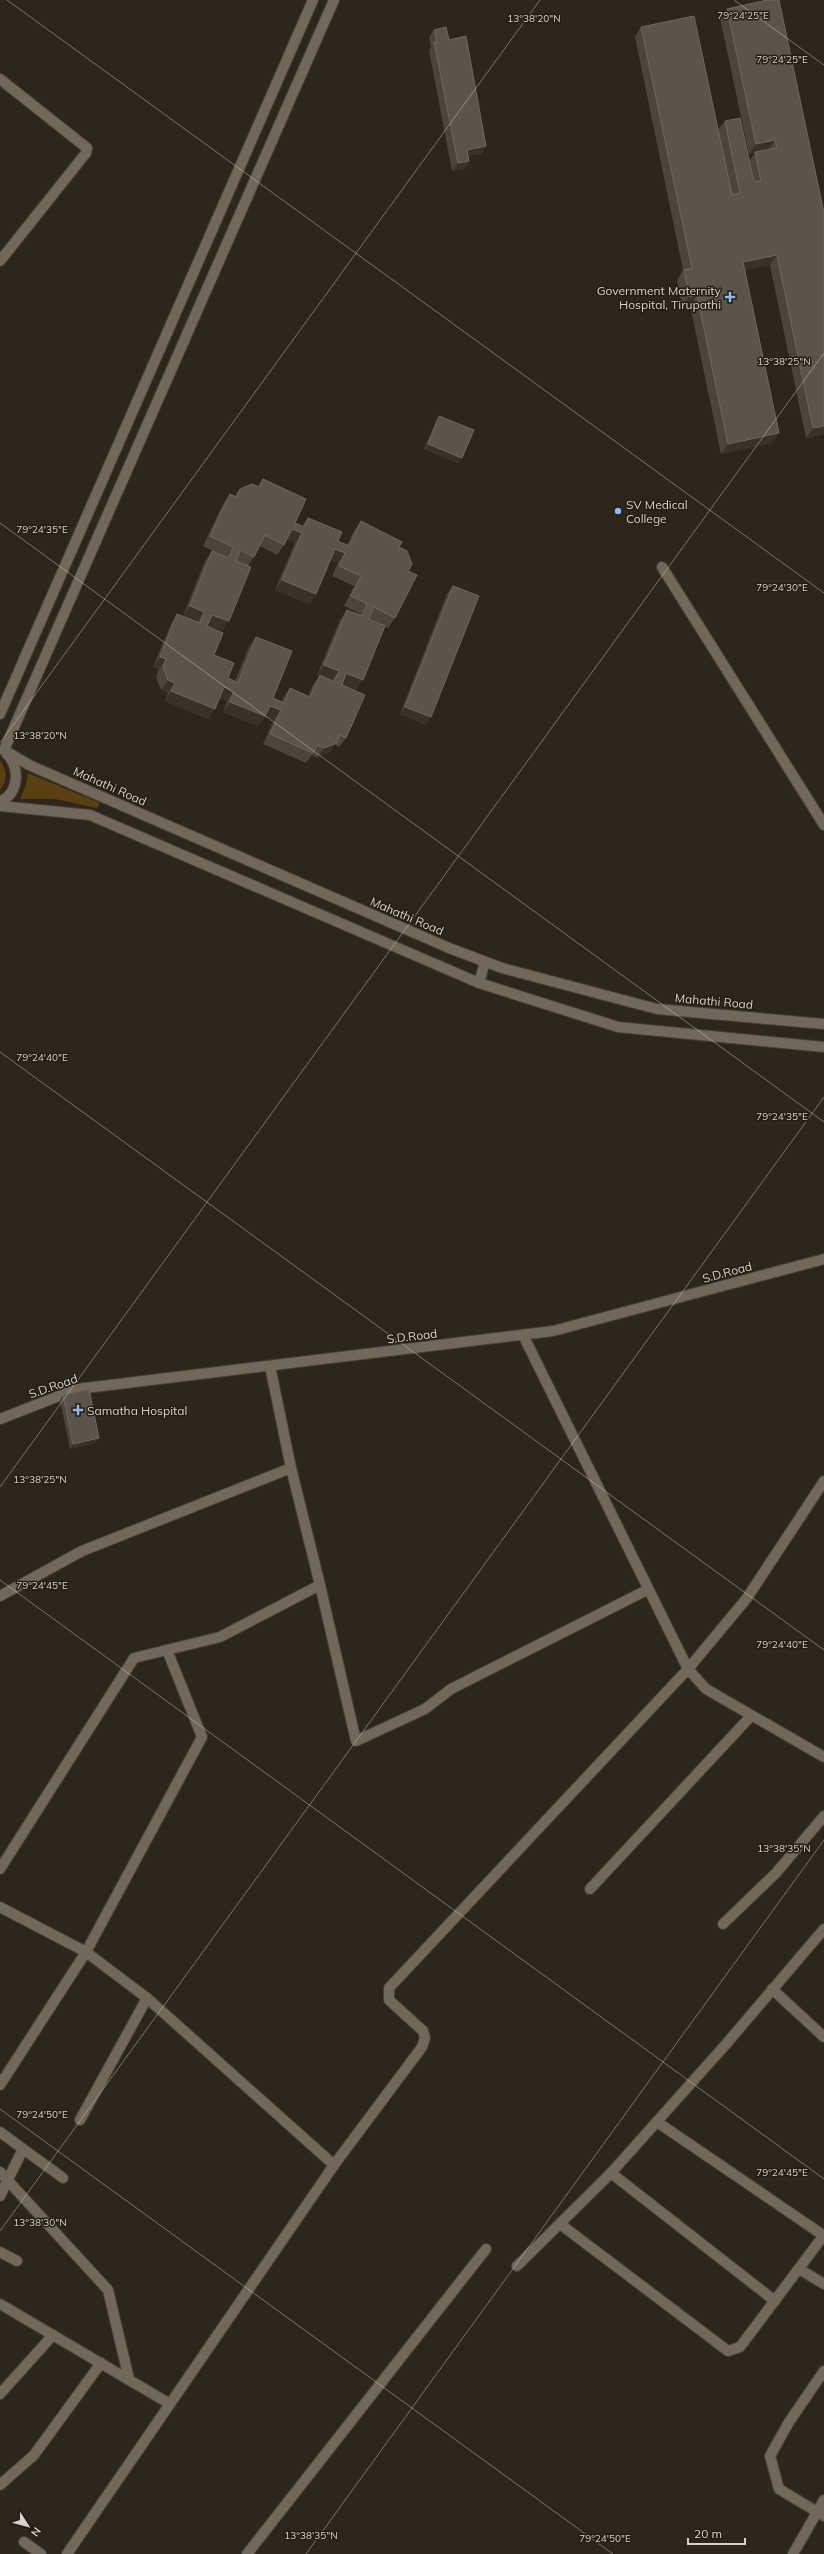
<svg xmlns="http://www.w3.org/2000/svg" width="824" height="2554" font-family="Mulish,sans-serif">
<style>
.green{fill:#5a3f11}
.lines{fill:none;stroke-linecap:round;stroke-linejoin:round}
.minor-casing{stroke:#484139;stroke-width:12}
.tertiary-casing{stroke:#484139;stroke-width:12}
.minor{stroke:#71685b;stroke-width:10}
.tertiary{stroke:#71685b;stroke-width:10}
.wall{fill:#4c4539;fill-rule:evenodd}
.shaded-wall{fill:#3a3226}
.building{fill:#5b5449;stroke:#6e675d;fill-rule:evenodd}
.ticks{fill:none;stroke:#d6d1ca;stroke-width:1;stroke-opacity:0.45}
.poi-dot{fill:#8bb9fc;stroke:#241d12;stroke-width:1.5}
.labels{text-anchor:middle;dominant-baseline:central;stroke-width:3;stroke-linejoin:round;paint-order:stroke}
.poi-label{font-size:12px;fill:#d6d1ca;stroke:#241d12;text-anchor:start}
.street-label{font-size:12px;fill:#d6d1ca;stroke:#241d12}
.ticks-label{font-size:10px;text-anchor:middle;fill:#d6d1ca;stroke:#241d12;stroke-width:3;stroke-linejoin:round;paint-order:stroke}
</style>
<rect width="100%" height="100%" fill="#2e261b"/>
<g class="green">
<path d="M 0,760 C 7,769 8,781 0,790 Z"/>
<path d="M 28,773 L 100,803 L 97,808 L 55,799 L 20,799 L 26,785 Z"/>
</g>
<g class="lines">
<defs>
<g id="minor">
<path d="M 0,79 L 87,148 L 86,153 L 0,261"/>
<path d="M 662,567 L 824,825"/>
<path d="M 523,1335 L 688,1669 L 706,1689 L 824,1757"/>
<path d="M 320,1585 L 356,1741 L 425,1709 L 451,1689 L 647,1590"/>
<path d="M 0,1596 L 82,1551 L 291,1468 L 270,1366"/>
<path d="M 0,1869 L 134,1658 L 220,1637 L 320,1585 L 291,1468"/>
<path d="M 590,1889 L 751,1716"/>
<path d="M 0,1907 L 86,1952 L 147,1998"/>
<path d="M 723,1924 L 776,1873 L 824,1816"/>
<path d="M 772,1989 L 824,2037"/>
<path d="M 0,2085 L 86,1952 L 202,1737 L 167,1650"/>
<path d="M 80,2120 L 147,1998 L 334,2165"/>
<path d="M 657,2122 L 823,2235"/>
<path d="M 0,2132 L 63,2178"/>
<path d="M 0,2172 L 108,2290 L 129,2379"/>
<path d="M 611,2173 L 775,2301"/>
<path d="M 0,2196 L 23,2149"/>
<path d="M 560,2224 L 728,2351 L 740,2347 L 824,2235"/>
<path d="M 0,2252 L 17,2261"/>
<path d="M 517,2266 L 611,2173 L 727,2043 L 824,1929"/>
<path d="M 799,2269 L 824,2284"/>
<path d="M 0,2304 L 170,2404"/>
<path d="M 824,2371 L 789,2422 L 770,2456 L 779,2489 L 824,2516"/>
<path d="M 0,2394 L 53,2335"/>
<path d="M 0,2485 L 34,2455 L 101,2363"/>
<path d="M 24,2542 L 41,2554"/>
<path d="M 67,2554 L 334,2165 L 422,2047 L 425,2038 L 423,2031 L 389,2000 L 389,1988 L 688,1669 L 747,1598 L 824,1481"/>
<path d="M 247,2554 L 486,2249"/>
<path d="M 793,2554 L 824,2500"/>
</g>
<g id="tertiary">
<path d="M 334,0 L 4,750 L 29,765 L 449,948 L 502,968 L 657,1009 L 824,1024"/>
<path d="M 0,714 L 313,0"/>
<path d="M 0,802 C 20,792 20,767 6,753"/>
<path d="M 0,806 L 90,815 L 479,983 L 618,1027 L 824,1047"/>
<path d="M 479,983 L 485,962"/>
<path d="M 0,1419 L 77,1389 L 553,1331 L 824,1259"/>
</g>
</defs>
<use href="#minor" class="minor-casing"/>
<use href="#tertiary" class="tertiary-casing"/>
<use href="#minor" class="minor"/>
<use href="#tertiary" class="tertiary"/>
</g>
<g class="wall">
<path d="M 727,9 L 824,213 L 824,434 L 806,438 L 770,265 L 745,270 L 772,443 L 721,454 L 690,305 L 682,307 L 677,280 L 683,270 L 635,37 L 641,27 L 718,130 L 725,121 L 749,161 L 755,153 L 749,154 L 720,18 Z"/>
<path d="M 434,30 L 449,40 L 486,146 L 481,154 L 468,156 L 469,161 L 464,169 L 452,171 L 429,50 L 431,47 L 429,37 Z"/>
<path d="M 439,416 L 462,458 L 458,463 L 424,449 L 436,421 Z"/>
<path d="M 263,479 L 295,523 L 302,526 L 308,518 L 338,541 L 347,545 L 354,531 L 361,521 L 399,547 L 408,571 L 395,618 L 388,628 L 385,626 L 356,690 L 342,684 L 346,738 L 339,747 L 335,745 L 330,752 L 317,758 L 312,755 L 306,763 L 263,744 L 274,720 L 265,717 L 258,726 L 223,712 L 227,701 L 220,698 L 208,719 L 165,701 L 168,693 L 161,690 L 156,677 L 159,669 L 153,667 L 171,624 L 177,614 L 197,622 L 183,616 L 205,561 L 212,551 L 226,557 L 203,546 L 223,504 L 230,494 L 235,496 L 240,489 L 258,487 ZM 287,539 L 295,543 L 275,590 L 309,604 L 316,594 L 331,560 L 338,563 L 332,576 L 354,586 L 344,606 L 360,614 L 359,615 L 347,610 L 340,620 L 317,675 L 320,675 L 313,685 L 308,696 L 290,688 L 283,698 L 282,702 L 273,698 L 256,637 L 249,647 L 235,681 L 228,678 L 214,655 L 207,625 L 222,631 L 229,621 L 248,566 L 254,557 L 260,546 L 277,555 L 284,545 ZM 369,618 L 385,626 L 369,619 Z"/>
<path d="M 453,586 L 426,725 L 400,714 L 447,594 Z"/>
<path d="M 63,1395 L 95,1443 L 70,1449 L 60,1400 Z"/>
</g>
<g class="shaded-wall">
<path d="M 775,140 L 768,150 L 749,154 L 756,144 Z"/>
<path d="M 486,146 L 481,154 L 462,157 L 467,150 Z"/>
<path d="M 469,161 L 464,169 L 452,171 L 458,163 Z"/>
<path d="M 777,255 L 770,265 L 737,272 L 743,262 Z"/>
<path d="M 697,295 L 690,305 L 682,307 L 689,297 Z"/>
<path d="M 824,426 L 824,434 L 806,438 L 813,428 Z"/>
<path d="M 779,433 L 772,443 L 721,454 L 728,444 Z"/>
<path d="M 428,444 L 462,458 L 458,463 L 424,449 Z"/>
<path d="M 292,529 L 302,533 L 295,543 L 285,539 Z"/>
<path d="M 335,549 L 345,553 L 338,563 L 328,559 Z"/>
<path d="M 282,580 L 316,594 L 309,604 L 275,590 Z"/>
<path d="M 190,606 L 204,612 L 197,622 L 183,616 Z"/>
<path d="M 212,615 L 229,621 L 222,631 L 205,624 Z"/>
<path d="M 160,657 L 166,659 L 159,669 L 153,667 Z"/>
<path d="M 324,665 L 339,671 L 332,680 L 317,675 Z"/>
<path d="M 346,673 L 363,680 L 356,690 L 339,683 Z"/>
<path d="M 168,680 L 175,683 L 168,693 L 161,690 Z"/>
<path d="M 224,687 L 234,691 L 227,701 L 217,697 Z"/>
<path d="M 171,691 L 215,709 L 208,719 L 165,701 Z"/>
<path d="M 230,702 L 270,706 L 281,710 L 274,720 L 265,717 L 258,726 L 223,712 Z"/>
<path d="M 405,707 L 431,717 L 426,725 L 400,714 Z"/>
<path d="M 337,743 L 330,752 L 317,758 L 324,748 Z"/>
<path d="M 99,1438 L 95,1443 L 70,1449 L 73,1444 Z"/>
</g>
<g class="building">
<path d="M 767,0 L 779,0 L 824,213 L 824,426 L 813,428 L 777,255 L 743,262 L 779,433 L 728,444 L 697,295 L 689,297 L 684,270 L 692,268 L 641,27 L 694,16 L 732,195 L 740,193 L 725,121 L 740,118 L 754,182 L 761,181 L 755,152 L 777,148 L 775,140 L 756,144 L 727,9 Z"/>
<path d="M 446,27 L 449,40 L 466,36 L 486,146 L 467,150 L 469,161 L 458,163 L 434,42 L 437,42 L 434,30 Z"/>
<path d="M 439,416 L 474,430 L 462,458 L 428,444 Z"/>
<path d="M 263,479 L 306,499 L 295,523 L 304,527 L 308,518 L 342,532 L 338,541 L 349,546 L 361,521 L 402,542 L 399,547 L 407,551 L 412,564 L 408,571 L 417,575 L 395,618 L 374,607 L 369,619 L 385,626 L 363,680 L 346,673 L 342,685 L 365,695 L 346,738 L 340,735 L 337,743 L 324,748 L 317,745 L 313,753 L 270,734 L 281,710 L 270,706 L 265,716 L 230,702 L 234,691 L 224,687 L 215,709 L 171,691 L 175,683 L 168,680 L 163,667 L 166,659 L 160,657 L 177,614 L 200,623 L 204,612 L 190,606 L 212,551 L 229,558 L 233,547 L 210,536 L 230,494 L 236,497 L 240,489 L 252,484 L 259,487 ZM 292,529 L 302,533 L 282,580 L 316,594 L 335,549 L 345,553 L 339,566 L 361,576 L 351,596 L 367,604 L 362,616 L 347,610 L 324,665 L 339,671 L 334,682 L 320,675 L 310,697 L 290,688 L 284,703 L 273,698 L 292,651 L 256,637 L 238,683 L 228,678 L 234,663 L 214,655 L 223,633 L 207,626 L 212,615 L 229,621 L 251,567 L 236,561 L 240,550 L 254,557 L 265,535 L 284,545 Z"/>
<path d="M 453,586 L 479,596 L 431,717 L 405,707 Z"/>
<path d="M 89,1389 L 99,1438 L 73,1444 L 63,1395 Z"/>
</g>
<path class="ticks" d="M 7,0 L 824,593M 734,0 L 824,65M 0,523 L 824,1122M 0,743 L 540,0M 0,1052 L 824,1650M 0,1487 L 824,353M 0,1580 L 824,2179M 0,2109 L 613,2554M 0,2231 L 824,1097M 306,2554 L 824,1840"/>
<g class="poi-dot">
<path d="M728 291h4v4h4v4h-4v4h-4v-4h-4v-4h4z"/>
<circle cx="618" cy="511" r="4"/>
<path d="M76 1404h4v4h4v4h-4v4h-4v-4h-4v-4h4z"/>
</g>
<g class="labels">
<g class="poi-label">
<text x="721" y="290" text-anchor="end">Government Maternity<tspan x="721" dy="14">Hospital, Tirupathi</tspan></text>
<text x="626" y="504">SV Medical<tspan x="626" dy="14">College</tspan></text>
<text x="87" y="1410">Samatha Hospital</text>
</g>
<g class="street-label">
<text transform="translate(110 786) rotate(24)">Mahathi Road</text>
<text transform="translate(407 916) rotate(23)">Mahathi Road</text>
<text transform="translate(714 1001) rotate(5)">Mahathi Road</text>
<text transform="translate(727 1272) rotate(-15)">S.D.Road</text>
<text transform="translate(412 1336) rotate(-7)">S.D.Road</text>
<text transform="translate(53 1386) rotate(-19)">S.D.Road</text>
</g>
</g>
<g class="ticks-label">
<text x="743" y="19">79°24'25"E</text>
<text x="534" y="22">13°38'20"N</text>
<text x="782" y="63">79°24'25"E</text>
<text x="784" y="365">13°38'25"N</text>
<text x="42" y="533">79°24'35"E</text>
<text x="782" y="591">79°24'30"E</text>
<text x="40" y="739">13°38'20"N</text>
<text x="42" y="1061">79°24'40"E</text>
<text x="782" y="1120">79°24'35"E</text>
<text x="40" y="1483">13°38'25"N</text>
<text x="42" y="1589">79°24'45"E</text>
<text x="782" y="1648">79°24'40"E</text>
<text x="784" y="1852">13°38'35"N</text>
<text x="42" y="2118">79°24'50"E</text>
<text x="782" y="2176">79°24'45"E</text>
<text x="40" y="2226">13°38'30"N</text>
<text x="311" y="2539">13°38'35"N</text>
<text x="605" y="2542">79°24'50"E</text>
</g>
<g transform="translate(28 2526) rotate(126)" stroke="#241d12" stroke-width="3" paint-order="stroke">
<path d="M0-3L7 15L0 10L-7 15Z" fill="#d6d1ca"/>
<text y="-6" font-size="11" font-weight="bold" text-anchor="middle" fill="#d6d1ca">N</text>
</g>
<path d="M688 2538v6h57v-6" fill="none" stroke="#d6d1ca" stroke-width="2"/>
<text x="694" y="2538" font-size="12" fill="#d6d1ca" stroke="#241d12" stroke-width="3" paint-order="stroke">20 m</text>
</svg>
